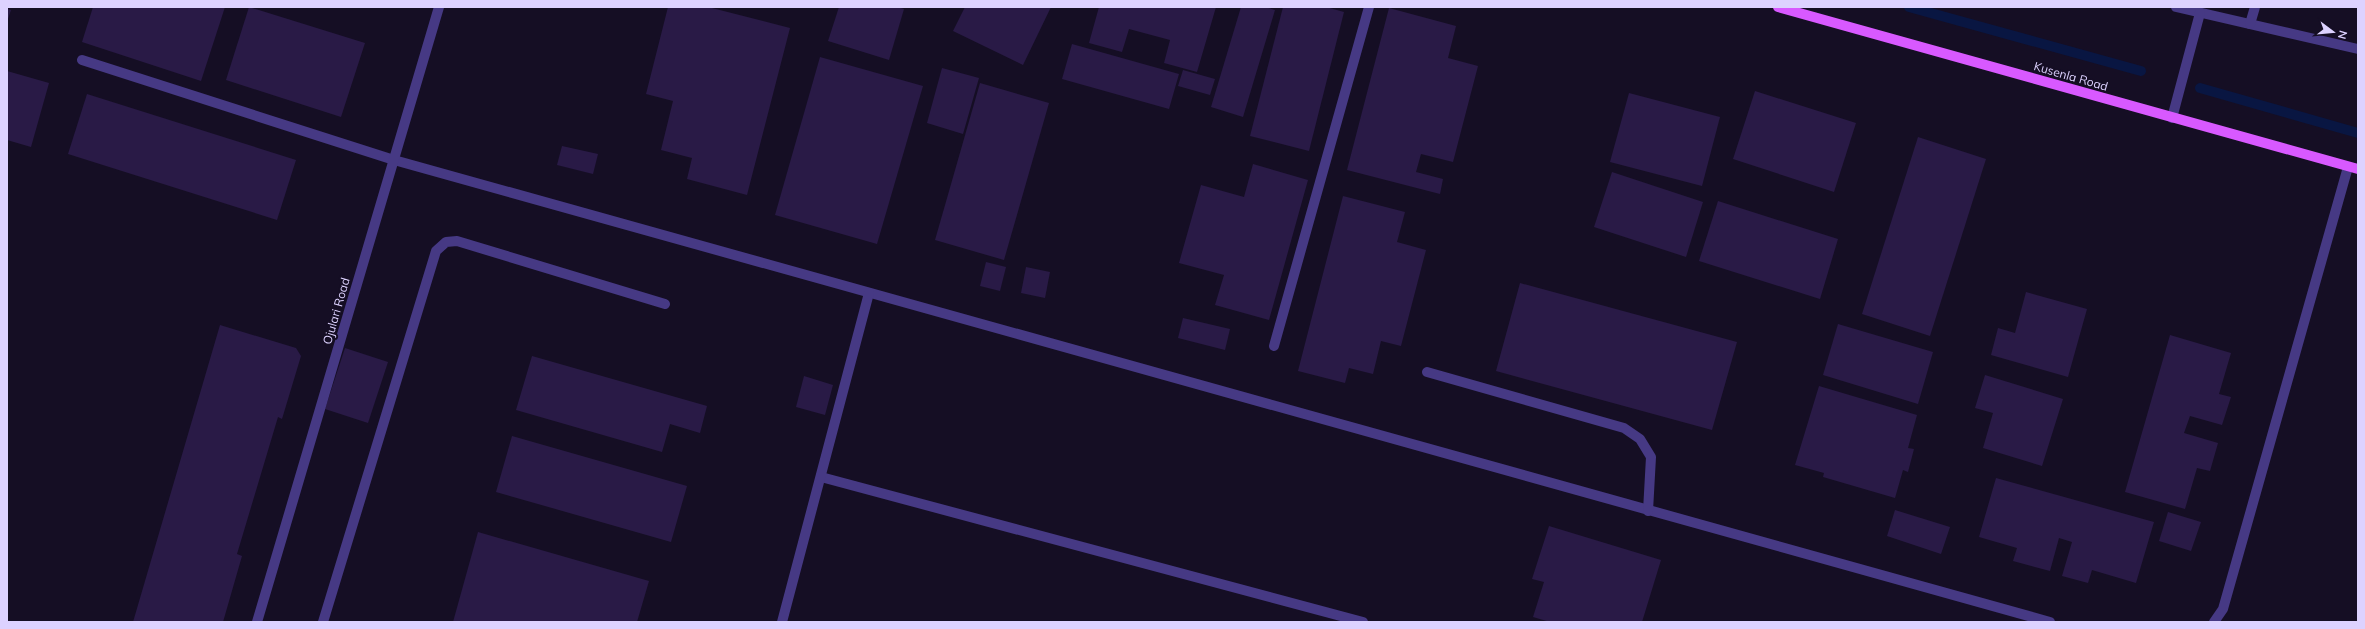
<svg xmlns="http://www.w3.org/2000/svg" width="2365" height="629" font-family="Mulish,sans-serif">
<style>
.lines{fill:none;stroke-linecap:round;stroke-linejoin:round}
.stream{stroke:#091642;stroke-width:10}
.building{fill:#291a46}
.minor{stroke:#463984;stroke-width:10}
.major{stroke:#d859ff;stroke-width:10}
.labels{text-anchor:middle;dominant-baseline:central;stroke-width:4;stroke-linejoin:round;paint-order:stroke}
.street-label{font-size:12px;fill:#ddd2ff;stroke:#150e24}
</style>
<rect width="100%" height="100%" fill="#150e24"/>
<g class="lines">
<g class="stream">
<path d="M 1909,7 L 2141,71"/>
<path d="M 2200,88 L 2358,133"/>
</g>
</g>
<g class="building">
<path d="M 93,7 L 225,7 L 201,81 L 82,42 Z"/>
<path d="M 249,7 L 365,43 L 341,117 L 226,80 Z"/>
<path d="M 668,7 L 708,7 L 790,28 L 747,195 L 687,179 L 692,158 L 661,150 L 673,101 L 646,94 Z"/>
<path d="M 839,7 L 897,7 L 904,9 L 889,60 L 828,41 Z"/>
<path d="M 965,7 L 1051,7 L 1023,65 L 953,31 Z"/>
<path d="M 1099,7 L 1216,7 L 1197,72 L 1164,63 L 1170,40 L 1129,29 L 1122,52 L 1089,43 Z"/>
<path d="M 1241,7 L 1265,7 L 1275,10 L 1243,117 L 1211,107 Z"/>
<path d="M 1283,7 L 1326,7 L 1344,12 L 1309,151 L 1250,136 Z"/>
<path d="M 1389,8 L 1456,26 L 1448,58 L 1478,66 L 1453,162 L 1421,154 L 1416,172 L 1443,179 L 1440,194 L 1347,170 Z"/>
<path d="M 7,9 L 11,10 L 7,22 Z"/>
<path d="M 1072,44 L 1179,74 L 1169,109 L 1062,79 Z"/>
<path d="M 820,57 L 923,86 L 877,244 L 775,215 Z"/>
<path d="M 942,68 L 979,78 L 963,134 L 927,123 Z"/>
<path d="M 1183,70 L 1215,79 L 1210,95 L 1178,86 Z"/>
<path d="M 7,71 L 49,83 L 31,147 L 7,140 Z"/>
<path d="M 980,83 L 1049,103 L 1004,260 L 935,240 Z"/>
<path d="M 1755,91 L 1856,123 L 1834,192 L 1733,159 Z"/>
<path d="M 1629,93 L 1720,117 L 1702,186 L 1610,162 Z"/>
<path d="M 87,94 L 296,160 L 277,220 L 68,154 Z"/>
<path d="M 1918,137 L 1986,159 L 1930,336 L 1862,314 Z"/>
<path d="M 562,146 L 598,154 L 593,174 L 557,165 Z"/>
<path d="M 1253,164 L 1308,180 L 1269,320 L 1215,305 L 1224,275 L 1179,263 L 1201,185 L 1244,197 Z"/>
<path d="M 1612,172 L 1703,202 L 1686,257 L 1594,227 Z"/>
<path d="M 1343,196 L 1405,212 L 1397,242 L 1426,250 L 1401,346 L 1381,341 L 1373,374 L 1349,368 L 1345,383 L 1298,371 Z"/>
<path d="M 1718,201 L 1838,239 L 1820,299 L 1699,261 Z"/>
<path d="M 986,262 L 1006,267 L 1000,291 L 980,286 Z"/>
<path d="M 1026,267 L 1050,272 L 1045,298 L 1021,293 Z"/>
<path d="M 1520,283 L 1737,342 L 1712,430 L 1496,371 Z"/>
<path d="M 2026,292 L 2087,309 L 2068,377 L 1991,355 L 1998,328 L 2015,333 Z"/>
<path d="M 1183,318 L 1230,329 L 1225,350 L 1178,338 Z"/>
<path d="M 1838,324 L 1933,352 L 1918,404 L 1823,375 Z"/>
<path d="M 220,325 L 296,348 L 301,356 L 282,419 L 278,417 L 237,554 L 242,556 L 223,622 L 133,622 Z"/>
<path d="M 2170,335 L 2231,353 L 2219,394 L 2231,397 L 2222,425 L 2190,416 L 2184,433 L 2218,443 L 2210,471 L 2197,468 L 2185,509 L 2125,492 Z"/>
<path d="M 345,348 L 388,362 L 368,423 L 325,409 Z"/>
<path d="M 532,356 L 707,406 L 700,433 L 670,424 L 662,452 L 516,410 Z"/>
<path d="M 1985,375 L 2063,399 L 2042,466 L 1983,448 L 1993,413 L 1975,408 Z"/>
<path d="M 804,376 L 833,385 L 825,415 L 796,407 Z"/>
<path d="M 1819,386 L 1917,415 L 1908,448 L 1914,449 L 1908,472 L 1903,470 L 1895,498 L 1823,477 L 1824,473 L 1795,465 Z"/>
<path d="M 512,436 L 687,486 L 671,542 L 496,492 Z"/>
<path d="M 1996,478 L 2154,522 L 2136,583 L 2092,570 L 2088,583 L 2062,576 L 2072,542 L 2059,538 L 2050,571 L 2013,561 L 2017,548 L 1979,537 Z"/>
<path d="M 1895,510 L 1950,527 L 1941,554 L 1887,536 Z"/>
<path d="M 2168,512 L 2201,522 L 2191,551 L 2159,541 Z"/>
<path d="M 1549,526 L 1661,560 L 1642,622 L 1550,622 L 1533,617 L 1544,582 L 1532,579 Z"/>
<path d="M 478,532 L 649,581 L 637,622 L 453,622 Z"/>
</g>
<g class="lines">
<g class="minor">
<path d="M 2176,7 L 2358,49"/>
<path d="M 2250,24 L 2255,7"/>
<path d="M 82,60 L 394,160 L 2050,622"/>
<path d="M 2172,118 L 2200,13"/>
<path d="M 1274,346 L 1369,7"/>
<path d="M 1427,372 L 1624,428 L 1640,439 L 1651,457 L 1648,511"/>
<path d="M 821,477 L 1363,622"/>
<path d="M 257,622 L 439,7"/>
<path d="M 323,622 L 436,251 L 446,242 L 457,241 L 665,304"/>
<path d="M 782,622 L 869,293"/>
<path d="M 2214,622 L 2223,609 L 2348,167"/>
</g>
<path class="major" d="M 1778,7 L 2358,169"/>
</g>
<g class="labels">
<g class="street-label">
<text transform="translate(2071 76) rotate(16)">Kusenla Road</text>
<text transform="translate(336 311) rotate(-74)">Ojulari Road</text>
</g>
</g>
<rect width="2365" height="629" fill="none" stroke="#ddd2ff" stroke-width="16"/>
<g transform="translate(2333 32) rotate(106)" stroke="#150e24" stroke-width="3" paint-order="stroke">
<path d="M0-3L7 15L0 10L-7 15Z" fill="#ddd2ff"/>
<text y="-6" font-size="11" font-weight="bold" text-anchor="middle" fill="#ddd2ff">N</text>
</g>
</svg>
